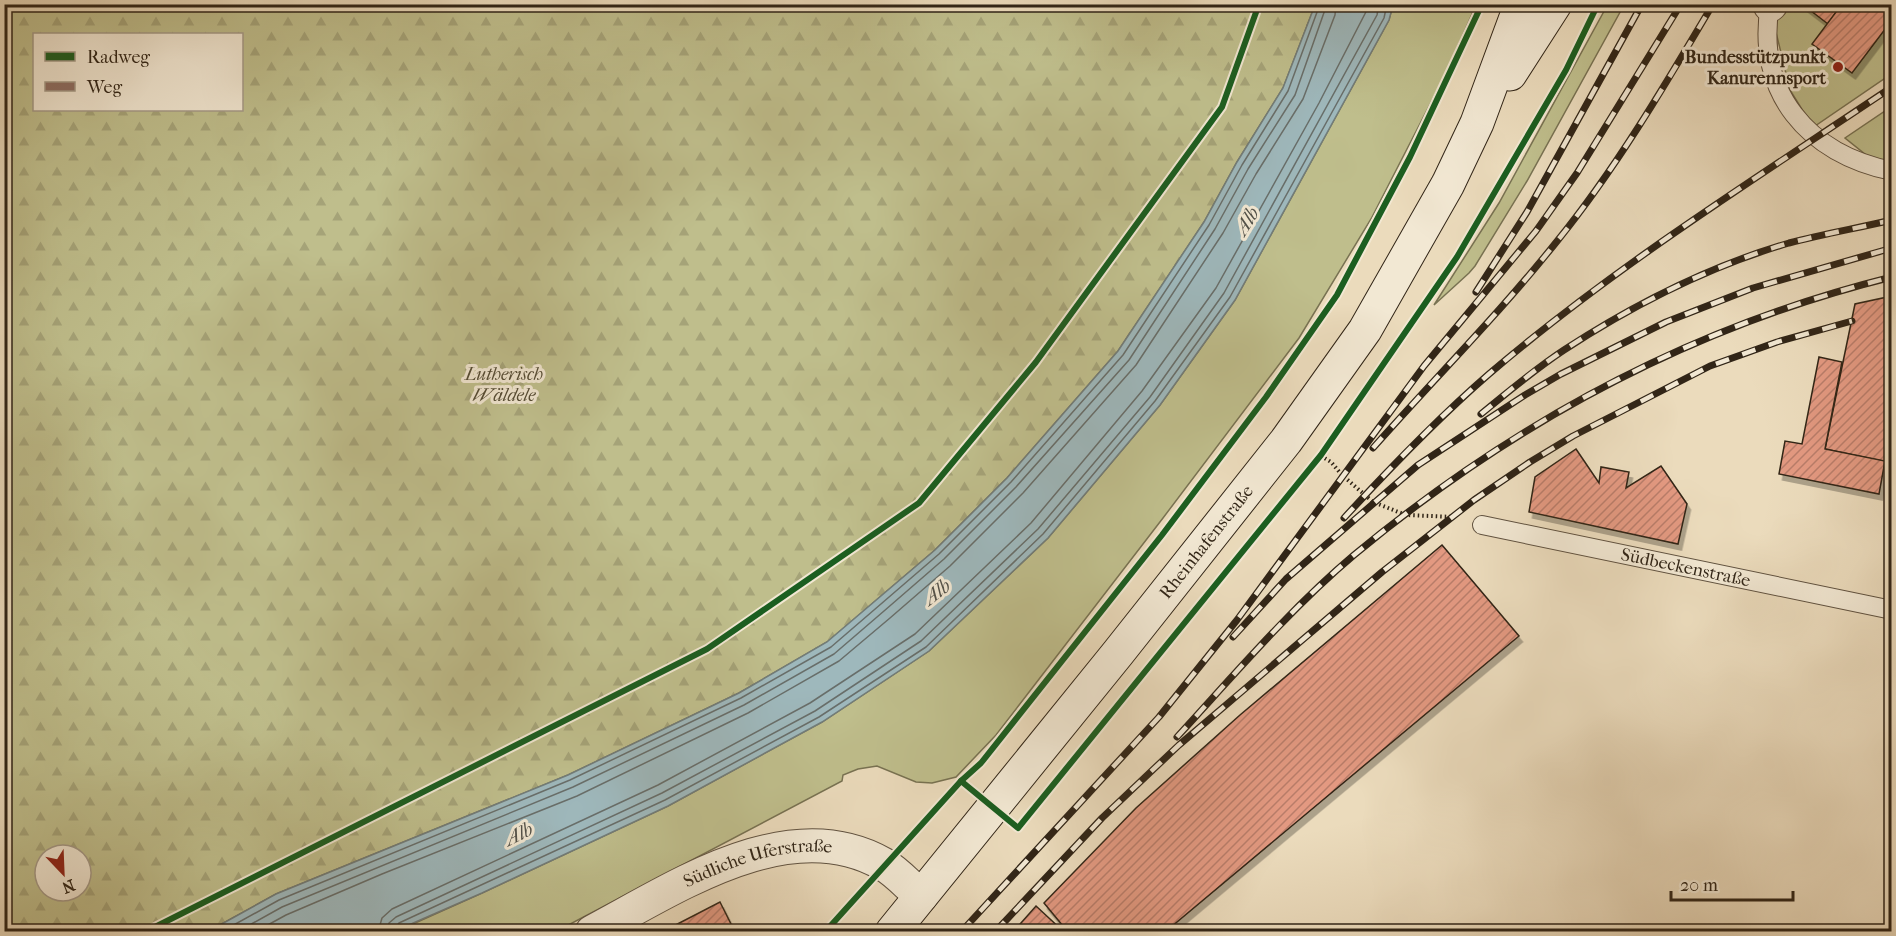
<svg xmlns="http://www.w3.org/2000/svg" width="1896" height="936" font-family="'IM FELL French Canon',serif">
<style>
.green{fill:#bfbe8c;stroke:#787252;stroke-width:1.5}
.forest{fill:url(#forest-firs);stroke:#787252;stroke-width:1.5;fill-rule:evenodd}
.water{fill:#9eb8bc;stroke:#727d7a;stroke-width:1.5}
.lines{fill:none;stroke-linecap:round;stroke-linejoin:round}
.shore{stroke:#686e6a;stroke-width:1.5}
.building{fill:url(#building-hatch);stroke:#312517;stroke-width:1.5;filter:url(#shadow)}
.lane-casing{stroke:#605240;stroke-width:20}
.street-casing{stroke:#605240;stroke-width:35}
.secondary-casing{stroke:#312517;stroke-width:35}
.path{stroke:#312517;stroke-width:4;stroke-dasharray:1.5 3;stroke-linecap:butt}
.lane{stroke:#f2e8d3;stroke-width:18}
.street{stroke:#f2e8d3;stroke-width:33}
.secondary{stroke:#f2e8d3;stroke-width:33}
.rail-casing{stroke:#312517;stroke-width:7}
.rail{stroke:#f2e8d3;stroke-width:4.5;stroke-dasharray:14;stroke-linecap:butt}
.quiet{stroke:#8d6e63;stroke-width:4.5;stroke-dasharray:9 4.5;stroke-linecap:butt}
.cycleway-casing{stroke:#f2e8d3;stroke-width:10}
.cycleway{stroke:#1b5e20;stroke-width:6}
.poi-dot{fill:#8f2418;stroke:#f2e8d3;stroke-width:2}
.labels{text-anchor:middle;dominant-baseline:central;stroke-width:6;stroke-linejoin:round;paint-order:stroke}
.poi-label{font-size:18px;font-weight:bold;fill:#312517;stroke:#f2e8d3;text-anchor:end}
.park-label{font-size:18px;font-style:italic;fill:#544b34;stroke:#f2e8d3}
.street-label{font-size:18px;fill:#312517;stroke:#f2e8d3}
.water-label{font-size:20px;font-style:italic;fill:#525149;stroke:#f2e8d3}
</style>
<defs>
<pattern id="forest-firs" width="22" height="20" patternUnits="userSpaceOnUse" patternTransform="scale(1.5)"><rect width="22" height="20" fill="#bfbe8c"/><path d="M5 1l3.5 6h-7zM16 11l3.5 6h-7z" fill="#a5a378"/></pattern>
<pattern id="building-hatch" width="6" height="6" patternUnits="userSpaceOnUse" patternTransform="scale(1.5)"><rect width="6" height="6" fill="#e39981"/><path d="M-1 1l2-2M0 6l6-6M5 7l2-2" fill="none" stroke="#b97d69"/></pattern>
<filter id="shadow"><feDropShadow dx="3.5" dy="6" stdDeviation="0" flood-color="#0004"/></filter>
</defs>
<rect width="100%" height="100%" fill="#ebdbbc"/>
<filter id="stains"><feTurbulence type="fractalNoise" baseFrequency=".00333" numOctaves="4"/><feColorMatrix values="0 0 0 0 .2 0 0 0 0 .09 0 0 0 0 .02 0 0 0 .5 -.17"/></filter>
<radialGradient id="worn" r=".72"><stop offset=".6" stop-color="#630" stop-opacity="0"/><stop offset="1" stop-color="#630" stop-opacity=".3"/></radialGradient>
<g class="green">
<path d="M 1608,4 L 1624,5 L 1527,181 L 1475,266 L 1469,273 L 1434,305 L 1499,203 Z"/>
<path d="M 1393,5 L 1476,5 L 1445,75 L 1371,219 L 1299,338 L 1163,518 L 996,735 L 956,777 L 932,783 L 916,782 L 877,766 L 858,769 L 843,775 L 842,781 L 557,931 L 395,932 L 482,893 L 668,806 L 822,722 L 929,651 L 1048,538 L 1160,405 L 1235,300 L 1389,20 Z"/>
<path d="M 1786,5 L 1891,5 L 1891,74 L 1815,126 L 1803,111 L 1790,90 L 1775,28 L 1775,20 Z"/>
<path d="M 1891,107 L 1891,164 L 1875,162 L 1845,138 Z"/>
</g>
<path class="forest" d="M 5,5 L 1315,5 L 1283,88 L 1237,162 L 1204,222 L 1118,351 L 1007,478 L 935,550 L 827,642 L 739,693 L 568,775 L 276,894 L 209,931 L 5,932 ZM 34,34 L 242,34 L 242,110 L 34,110 ZM 45,855 L 81,855 L 81,891 L 45,891 Z"/>
<path class="water" d="M 1315,5 L 1393,5 L 1389,20 L 1235,300 L 1160,405 L 1048,538 L 929,651 L 822,722 L 668,806 L 482,893 L 395,931 L 209,931 L 276,894 L 568,775 L 739,693 L 827,642 L 935,550 L 1007,478 L 1118,351 L 1204,222 L 1237,162 L 1283,88 Z"/>
<g class="lines">
<g class="shore">
<path d="M 221,932 L 279,900 L 570,780 L 741,698 L 831,647 L 939,554 L 1011,482 L 1123,355 L 1209,225 L 1242,165 L 1288,91 L 1320,4"/>
<path d="M 237,932 L 282,907 L 573,787 L 744,705 L 834,654 L 884,611 L 944,559 L 1016,487 L 1129,360 L 1215,229 L 1248,169 L 1295,95 L 1327,4"/>
<path d="M 255,932 L 286,915 L 382,874 L 577,796 L 748,713 L 839,661 L 890,618 L 950,566 L 1023,493 L 1136,365 L 1223,233 L 1256,174 L 1303,99 L 1335,15 L 1336,4"/>
<path d="M 378,932 L 382,918 L 392,909 L 658,785 L 810,703 L 915,634 L 1031,523 L 1142,391 L 1216,288 L 1319,103 L 1370,4"/>
<path d="M 387,932 L 389,923 L 396,917 L 662,793 L 815,711 L 921,641 L 1038,529 L 1150,397 L 1224,293 L 1377,15 L 1379,4"/>
<path d="M 395,932 L 396,927 L 399,923 L 665,800 L 819,717 L 926,647 L 1043,534 L 1155,401 L 1230,297 L 1384,18 L 1387,4"/>
</g>
</g>
<g class="building">
<path d="M 1802,4 L 1842,4 L 1828,24 Z"/>
<path d="M 1842,4 L 1892,4 L 1892,20 L 1852,73 L 1812,44 Z"/>
<path d="M 1892,296 L 1892,463 L 1825,449 L 1855,304 Z"/>
<path d="M 1819,357 L 1842,362 L 1825,449 L 1885,461 L 1879,494 L 1779,474 L 1785,441 L 1802,444 Z"/>
<path d="M 1576,449 L 1599,483 L 1601,467 L 1629,472 L 1626,488 L 1661,466 L 1687,504 L 1678,544 L 1529,512 L 1535,477 Z"/>
<path d="M 1442,545 L 1519,636 L 1165,932 L 1068,932 L 1044,903 L 1136,808 L 1240,715 Z"/>
<path d="M 720,902 L 735,932 L 662,932 Z"/>
<path d="M 1036,906 L 1064,932 L 1013,932 Z"/>
</g>
<g class="lines">
<defs>
<g id="lane">
<path d="M 1770,5 C 1755,92 1808,154 1892,171"/>
<path id="s1" d="M 1482,525 L 1892,610"/>
</g>
<g id="street">
<path d="M 1770,5 L 1771,4"/>
<path id="s2" d="M 592,932 C 675,888 789,810 883,864 C 897,872 909,886 921,896"/>
</g>
<g id="secondary">
<path d="M 1510,74 L 1555,4"/>
<path id="s3" d="M 892,932 L 1118,653 L 1286,441 L 1365,330 L 1448,184 L 1477,123 L 1521,4"/>
</g>
</defs>
<use href="#lane" class="lane-casing"/>
<use href="#street" class="street-casing"/>
<use href="#secondary" class="secondary-casing"/>
<path class="path" d="M 1321,456 L 1331,462 L 1342,475 L 1373,502 L 1406,515 L 1455,517"/>
<use href="#lane" class="lane"/>
<use href="#street" class="street"/>
<use href="#secondary" class="secondary"/>
<defs>
<g id="rail">
<path d="M 1476,292 L 1527,212 L 1642,4"/>
<path d="M 1481,414 C 1508,392 1535,369 1564,350 C 1633,305 1710,266 1789,243 C 1823,234 1858,228 1892,220"/>
<path d="M 1373,448 C 1434,379 1500,313 1558,240 C 1617,167 1665,85 1713,4"/>
<path d="M 1344,518 C 1390,468 1437,419 1489,374 C 1614,267 1755,179 1892,87"/>
<path d="M 1233,637 L 1286,579 L 1418,465 L 1525,395 L 1561,374 L 1666,322 L 1753,288 L 1892,248"/>
<path d="M 1177,737 C 1234,675 1290,609 1354,555 C 1513,423 1690,327 1892,277"/>
<path d="M 961,932 L 1159,717 L 1237,620 L 1424,366 L 1536,231 L 1577,173 L 1681,4"/>
<path d="M 995,932 L 1102,818 L 1179,745 L 1382,572 L 1474,500 L 1530,462 L 1573,436 L 1710,366 L 1777,342 L 1852,321"/>
</g>
</defs>
<use href="#rail" class="rail-casing"/>
<use href="#rail" class="rail"/>
<path class="quiet" d="M 4,7 L 7,4"/>
<defs>
<g id="cycleway">
<path d="M 961,781 L 1018,828 L 1321,455 L 1457,257 L 1566,70 L 1598,4"/>
<path d="M 145,932 L 707,649 L 919,503 L 1036,362 L 1222,107 L 1259,4"/>
<path d="M 825,932 L 961,781 L 981,763 L 1162,535 L 1266,397 L 1337,295 L 1410,157 L 1482,4"/>
</g>
</defs>
<use href="#cycleway" class="cycleway-casing"/>
<use href="#cycleway" class="cycleway"/>
</g>
<circle class="poi-dot" cx="1838" cy="67" r="6"/>
<g class="labels">
<g class="poi-label">
<text x="1826" y="57">Bundesstützpunkt<tspan x="1826" dy="21">Kanurennsport</tspan></text>
</g>
<g class="park-label">
<text x="504" y="374">Lutherisch<tspan x="504" dy="21">Wäldele</tspan></text>
</g>
<g class="street-label">
<text stroke="none"><textPath href="#s3" startOffset="501">Rheinhafenstraße</textPath></text>
<text stroke="none"><textPath href="#s1" startOffset="208">Südbeckenstraße</textPath></text>
<text stroke="none"><textPath href="#s2" startOffset="182">Südliche Uferstraße</textPath></text>
</g>
<g class="water-label">
<text transform="translate(1247 221) rotate(-57)">Alb</text>
<text transform="translate(937 592) rotate(-37)">Alb</text>
<text transform="translate(519 834) rotate(-25)">Alb</text>
</g>
</g>
<rect width="1896" height="936" fill="none" stroke="#ebdbbc" stroke-width="24"/>
<rect x="6" y="6" width="1884" height="924" fill="none" stroke="#312517" stroke-width="3"/>
<rect x="12" y="12" width="1872" height="912" fill="none" stroke="#312517" stroke-width="1.5"/>
<rect x="33" y="33" width="210" height="78" fill="#f2e8d3" stroke="#a59a88" stroke-width="1.5"/>
<rect x="45" y="52" width="30" height="9" fill="#1b5e20" stroke="#a59a88" stroke-width="1.5"/>
<text x="87" y="63" font-size="18" fill="#312517">Radweg</text>
<rect x="45" y="82" width="30" height="9" fill="#8d6e63" stroke="#a59a88" stroke-width="1.5"/>
<text x="87" y="93" font-size="18" fill="#312517">Weg</text>
<g transform="translate(63 873) rotate(157)"><circle r="28" fill="#f2e8d3" stroke="#a59a88" stroke-width="1.5"/>
<path d="M0-4.5L10 22L0 15L-10 22Z" fill="#8f2418"/>
<text y="-9" font-size="16" font-weight="bold" text-anchor="middle" fill="#312517">N</text>
</g>
<path d="M1671 891v9h122v-9" fill="none" stroke="#312517" stroke-width="3"/>
<text x="1680" y="891" font-size="18" fill="#312517" stroke="#f2e8d3" stroke-width="4.5" paint-order="stroke">20 m</text>
<rect width="100%" height="100%" filter="url(#stains)"/>
<rect width="100%" height="100%" fill="url(#worn)"/>
</svg>
